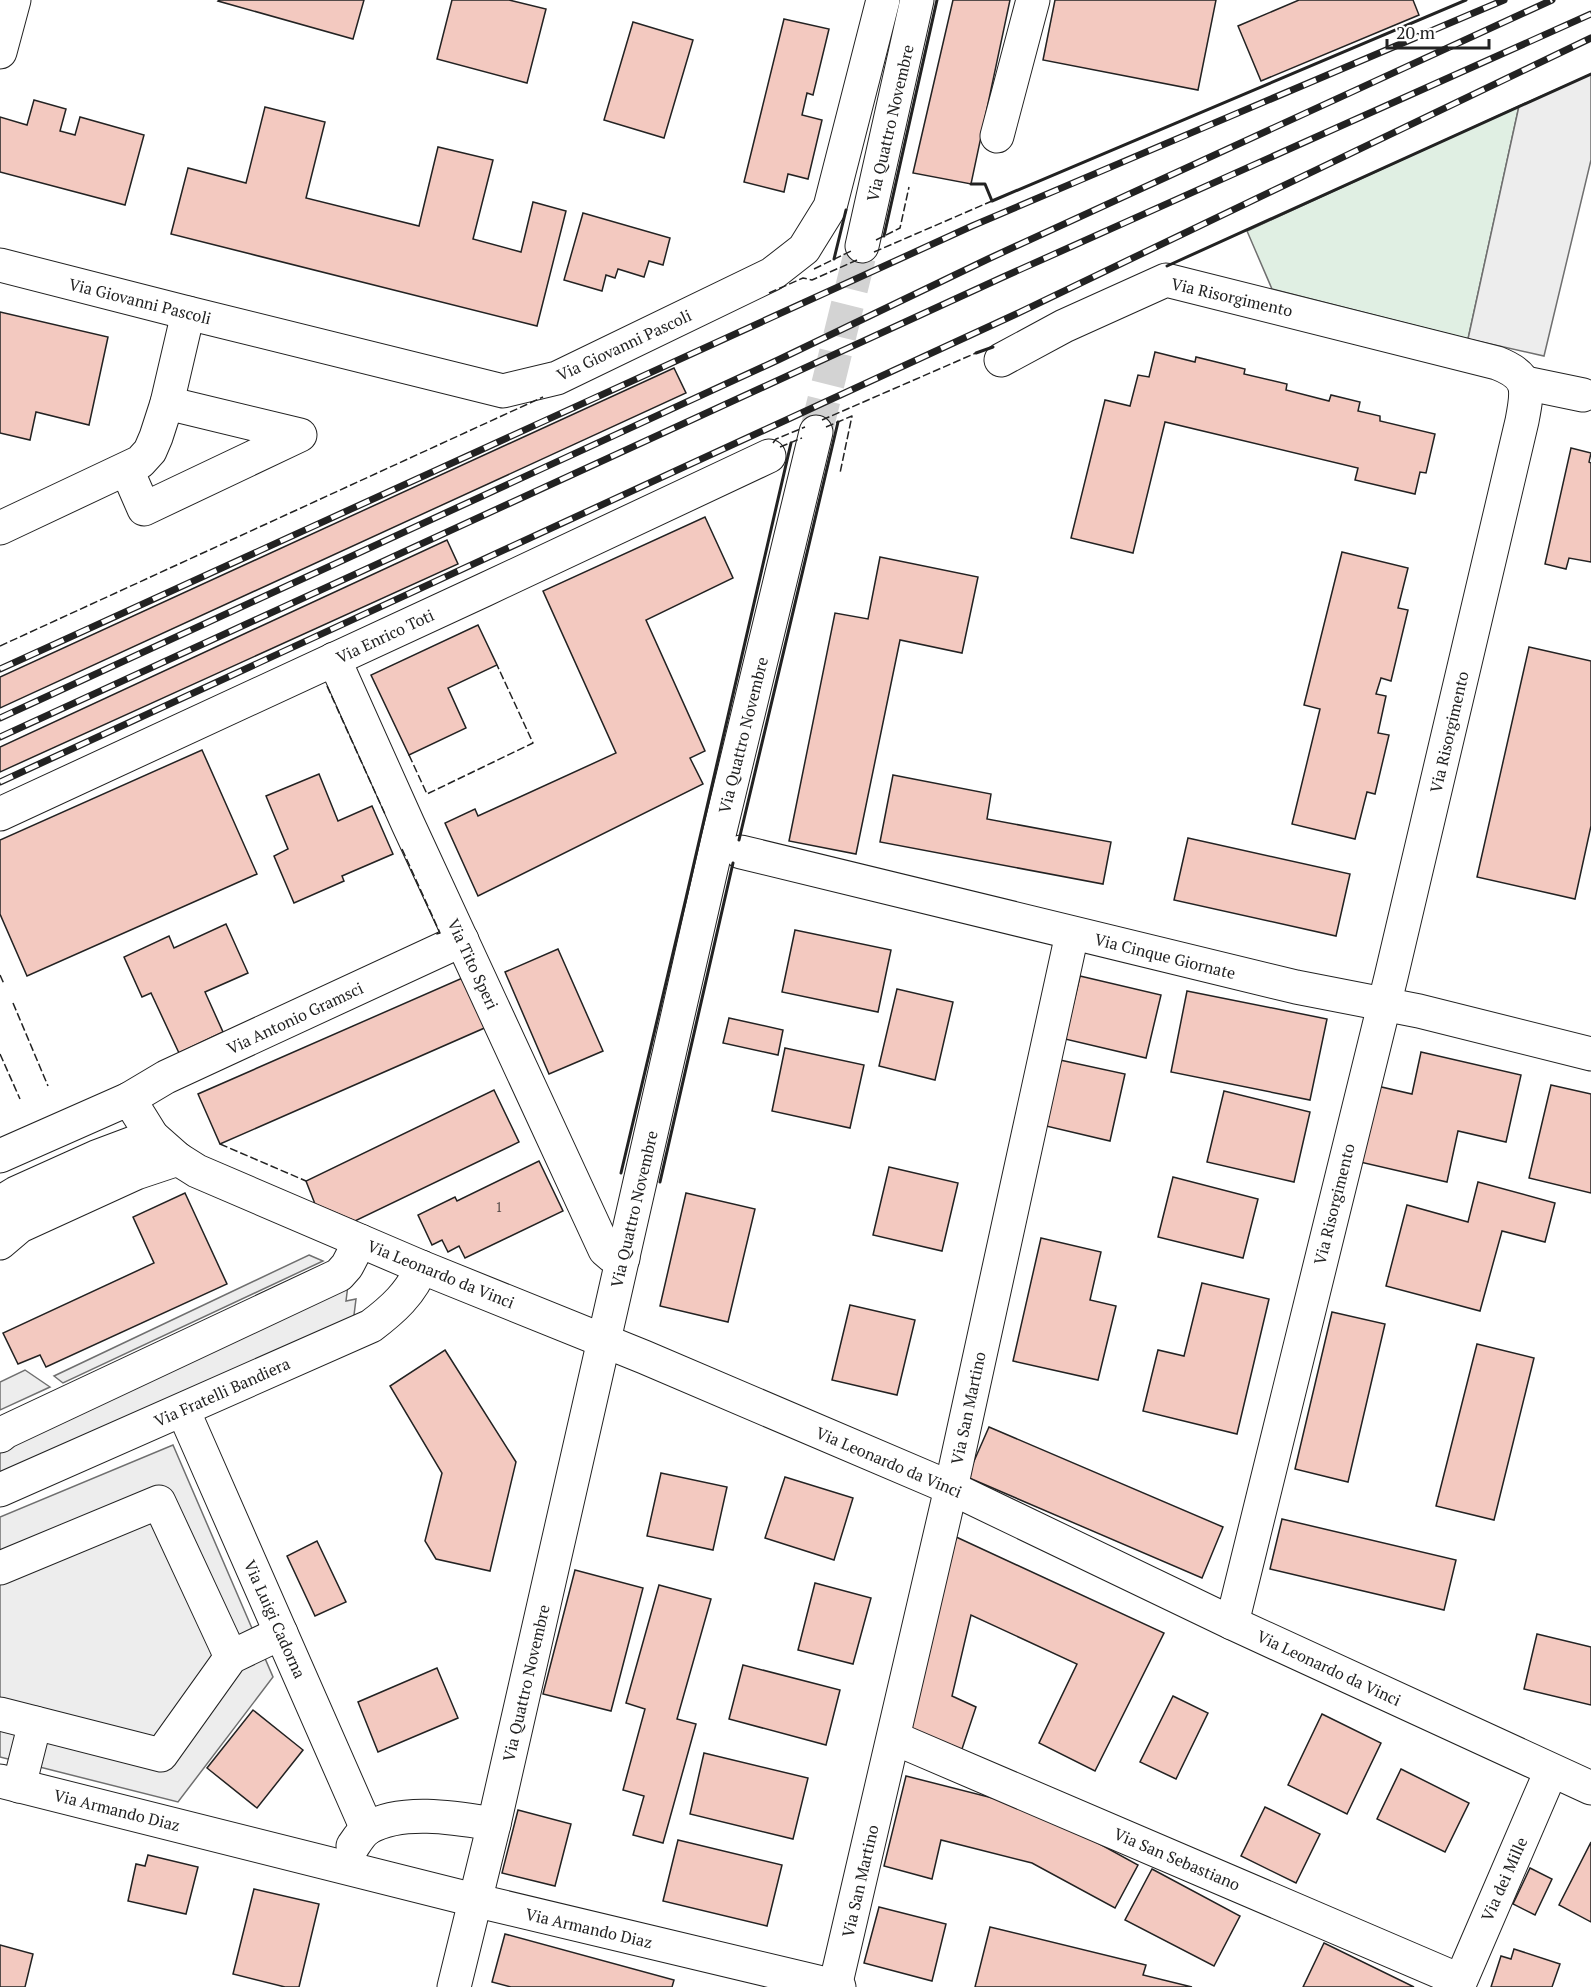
<svg xmlns="http://www.w3.org/2000/svg" width="1591" height="1987" font-family="'PT Serif',serif">
<style>
.green{fill:#e0efe3;stroke:#6f6f6f;stroke-width:1.5}
.parking{fill:#ededed;stroke:#6f6f6f;stroke-width:1.5}
.building{fill:#f3c9c0;stroke:#222;stroke-width:1.5}
.lines{fill:none;stroke-linecap:round;stroke-linejoin:round}
.minor-tunnel{stroke:#d3d3d3;stroke-width:33;stroke-dasharray:33 16;stroke-linecap:butt}
.minor-casing{stroke:#222;stroke-width:35}
.minor{stroke:#fff;stroke-width:33}
.rail-casing{stroke:#222;stroke-width:7}
.rail{stroke:#fff;stroke-width:4.5;stroke-dasharray:14;stroke-linecap:butt}
.fence{stroke:#222;stroke-width:1.5;stroke-dasharray:8 3;stroke-linecap:butt}
.wall{stroke:#222;stroke-width:3}
.labels{text-anchor:middle;dominant-baseline:central;stroke-width:4.5;stroke-linejoin:round;paint-order:stroke}
.number-label{font-size:14px;fill:#564c4a}
.street-label{font-size:16px;fill:#222;stroke:#fff}
</style>
<rect width="100%" height="100%" fill="#fff"/>
<path class="green" d="M 1519,106 L 1468,339 L 1272,289 L 1247,231 Z"/>
<g class="parking">
<path d="M 1591,74 L 1591,160 L 1544,356 L 1468,339 L 1519,106 Z"/>
<path d="M 309,1255 L 323,1261 L 63,1383 L 54,1376 Z"/>
<path d="M 349,1277 L 346,1301 L 356,1299 L 353,1323 L 0,1481 L 0,1447 Z"/>
<path d="M 25,1370 L 50,1387 L 0,1410 L 0,1382 Z"/>
<path d="M 173,1445 L 273,1677 L 178,1802 L 0,1757 L 0,1517 Z"/>
</g>
<g class="building">
<path d="M 219,0 L 364,0 L 353,39 L 218,1 Z"/>
<path d="M 452,0 L 509,0 L 546,9 L 527,83 L 437,59 Z"/>
<path d="M 953,0 L 1010,0 L 971,184 L 913,173 Z"/>
<path d="M 1055,0 L 1216,0 L 1198,90 L 1043,60 Z"/>
<path d="M 1299,0 L 1413,0 L 1419,15 L 1261,81 L 1238,26 Z"/>
<path d="M 784,19 L 829,29 L 813,95 L 807,93 L 802,115 L 822,120 L 808,179 L 788,174 L 784,192 L 744,182 Z"/>
<path d="M 633,22 L 693,40 L 664,138 L 604,120 Z"/>
<path d="M 34,100 L 66,109 L 60,131 L 75,135 L 80,117 L 144,135 L 125,205 L 0,172 L 0,117 L 27,125 Z"/>
<path d="M 265,107 L 325,122 L 306,198 L 419,226 L 438,147 L 493,160 L 473,239 L 521,252 L 533,202 L 566,211 L 537,326 L 171,234 L 188,168 L 246,183 Z"/>
<path d="M 583,213 L 670,238 L 663,265 L 649,261 L 644,277 L 618,269 L 615,278 L 606,275 L 602,291 L 564,280 Z"/>
<path d="M 0,312 L 108,337 L 89,425 L 36,412 L 30,440 L 0,433 Z"/>
<path d="M 1155,352 L 1195,362 L 1196,357 L 1245,369 L 1244,374 L 1287,384 L 1286,390 L 1329,401 L 1331,395 L 1360,402 L 1358,411 L 1380,416 L 1380,421 L 1435,434 L 1426,473 L 1420,472 L 1415,494 L 1355,480 L 1358,468 L 1165,422 L 1133,553 L 1071,538 L 1105,400 L 1130,406 L 1138,375 L 1149,377 Z"/>
<path d="M 674,368 L 686,393 L 0,708 L 0,677 Z"/>
<path d="M 1571,448 L 1591,453 L 1589,462 L 1591,463 L 1591,562 L 1569,558 L 1566,569 L 1545,564 Z"/>
<path d="M 705,517 L 733,578 L 646,620 L 705,751 L 690,758 L 703,784 L 478,896 L 445,823 L 475,809 L 478,816 L 616,753 L 543,591 Z"/>
<path d="M 447,540 L 458,564 L 0,772 L 0,747 Z"/>
<path d="M 1342,552 L 1408,568 L 1398,608 L 1408,610 L 1391,681 L 1381,678 L 1376,694 L 1386,696 L 1378,733 L 1389,735 L 1375,794 L 1367,792 L 1355,839 L 1292,824 L 1320,709 L 1304,705 Z"/>
<path d="M 880,557 L 978,577 L 962,653 L 900,640 L 856,854 L 789,841 L 835,613 L 868,619 Z"/>
<path d="M 478,625 L 497,665 L 448,688 L 466,728 L 409,755 L 371,675 Z"/>
<path d="M 1529,647 L 1591,661 L 1591,826 L 1575,899 L 1477,877 Z"/>
<path d="M 202,750 L 257,874 L 27,976 L 0,914 L 0,840 Z"/>
<path d="M 319,774 L 338,821 L 372,806 L 393,854 L 342,876 L 344,881 L 294,903 L 274,856 L 288,849 L 266,796 Z"/>
<path d="M 893,775 L 991,794 L 987,819 L 1111,842 L 1103,884 L 880,842 Z"/>
<path d="M 1188,838 L 1350,874 L 1336,936 L 1174,900 Z"/>
<path d="M 226,924 L 248,973 L 205,992 L 223,1032 L 179,1053 L 151,993 L 142,997 L 124,957 L 169,936 L 174,948 Z"/>
<path d="M 795,930 L 891,950 L 878,1012 L 782,992 Z"/>
<path d="M 558,949 L 603,1051 L 549,1074 L 505,972 Z"/>
<path d="M 467,976 L 489,1026 L 220,1144 L 198,1094 Z"/>
<path d="M 1080,976 L 1161,995 L 1146,1058 L 1065,1039 Z"/>
<path d="M 897,989 L 953,1002 L 935,1080 L 879,1066 Z"/>
<path d="M 1187,991 L 1327,1019 L 1310,1100 L 1171,1072 Z"/>
<path d="M 729,1018 L 783,1030 L 778,1055 L 723,1043 Z"/>
<path d="M 785,1048 L 864,1065 L 850,1128 L 772,1111 Z"/>
<path d="M 1421,1052 L 1521,1075 L 1506,1142 L 1458,1131 L 1447,1182 L 1360,1162 L 1377,1086 L 1412,1094 Z"/>
<path d="M 1060,1060 L 1125,1074 L 1110,1141 L 1046,1126 Z"/>
<path d="M 1551,1085 L 1591,1094 L 1591,1193 L 1529,1178 Z"/>
<path d="M 494,1090 L 519,1142 L 355,1221 L 315,1204 L 306,1181 Z"/>
<path d="M 1224,1091 L 1310,1112 L 1294,1182 L 1207,1162 Z"/>
<path d="M 539,1161 L 563,1211 L 465,1258 L 459,1246 L 448,1252 L 442,1240 L 432,1245 L 418,1215 L 455,1197 L 457,1201 Z"/>
<path d="M 889,1167 L 958,1183 L 942,1251 L 873,1235 Z"/>
<path d="M 1173,1177 L 1258,1199 L 1243,1258 L 1158,1237 Z"/>
<path d="M 1478,1182 L 1555,1203 L 1545,1242 L 1502,1231 L 1480,1311 L 1386,1286 L 1407,1205 L 1468,1222 Z"/>
<path d="M 185,1193 L 227,1284 L 46,1367 L 40,1355 L 18,1364 L 3,1333 L 154,1263 L 133,1217 Z"/>
<path d="M 686,1193 L 755,1209 L 728,1322 L 660,1306 Z"/>
<path d="M 1041,1238 L 1101,1252 L 1090,1300 L 1116,1306 L 1098,1380 L 1013,1361 Z"/>
<path d="M 1202,1283 L 1269,1299 L 1237,1434 L 1143,1411 L 1158,1350 L 1184,1356 Z"/>
<path d="M 850,1305 L 915,1320 L 897,1395 L 832,1380 Z"/>
<path d="M 1332,1312 L 1385,1324 L 1348,1482 L 1295,1469 Z"/>
<path d="M 1477,1344 L 1534,1358 L 1494,1520 L 1436,1506 Z"/>
<path d="M 445,1350 L 516,1462 L 490,1571 L 436,1559 L 425,1541 L 442,1473 L 390,1386 Z"/>
<path d="M 989,1427 L 1223,1527 L 1202,1578 L 967,1477 Z"/>
<path d="M 661,1473 L 727,1487 L 713,1550 L 647,1536 Z"/>
<path d="M 785,1477 L 853,1498 L 834,1560 L 765,1538 Z"/>
<path d="M 1282,1519 L 1456,1560 L 1444,1610 L 1270,1569 Z"/>
<path d="M 954,1536 L 1164,1633 L 1095,1771 L 1039,1743 L 1077,1664 L 971,1615 L 952,1696 L 976,1707 L 960,1755 L 906,1734 Z"/>
<path d="M 317,1541 L 346,1602 L 315,1616 L 287,1556 Z"/>
<path d="M 575,1570 L 643,1588 L 611,1711 L 543,1694 Z"/>
<path d="M 815,1583 L 871,1598 L 853,1664 L 798,1650 Z"/>
<path d="M 659,1585 L 711,1599 L 677,1719 L 696,1724 L 663,1843 L 633,1835 L 644,1796 L 623,1790 L 645,1709 L 626,1703 Z"/>
<path d="M 1537,1634 L 1591,1647 L 1591,1705 L 1524,1689 Z"/>
<path d="M 743,1665 L 840,1690 L 826,1745 L 729,1719 Z"/>
<path d="M 437,1668 L 458,1718 L 378,1752 L 358,1702 Z"/>
<path d="M 1173,1696 L 1208,1713 L 1176,1779 L 1140,1762 Z"/>
<path d="M 253,1710 L 303,1750 L 257,1808 L 207,1768 Z"/>
<path d="M 1322,1714 L 1381,1743 L 1347,1814 L 1288,1785 Z"/>
<path d="M 704,1753 L 808,1778 L 793,1839 L 690,1814 Z"/>
<path d="M 1401,1769 L 1469,1803 L 1445,1852 L 1377,1819 Z"/>
<path d="M 906,1776 L 1036,1809 L 1138,1865 L 1115,1908 L 1032,1863 L 941,1840 L 932,1879 L 884,1866 Z"/>
<path d="M 1265,1807 L 1320,1834 L 1296,1883 L 1241,1856 Z"/>
<path d="M 518,1810 L 571,1824 L 555,1886 L 502,1873 Z"/>
<path d="M 678,1840 L 782,1865 L 767,1926 L 663,1901 Z"/>
<path d="M 1591,1842 L 1591,1922 L 1559,1905 Z"/>
<path d="M 148,1855 L 198,1867 L 186,1914 L 128,1901 L 136,1864 L 145,1866 Z"/>
<path d="M 1530,1868 L 1552,1879 L 1535,1915 L 1513,1904 Z"/>
<path d="M 1152,1869 L 1240,1916 L 1214,1966 L 1125,1920 Z"/>
<path d="M 254,1889 L 319,1904 L 299,1987 L 285,1987 L 233,1974 Z"/>
<path d="M 879,1907 L 946,1924 L 932,1981 L 864,1963 Z"/>
<path d="M 990,1927 L 1146,1965 L 1143,1975 L 1192,1987 L 975,1987 Z"/>
<path d="M 505,1934 L 674,1980 L 672,1987 L 511,1987 L 492,1982 Z"/>
<path d="M 1324,1943 L 1414,1987 L 1303,1987 Z"/>
<path d="M 0,1945 L 33,1954 L 25,1987 L 0,1987 Z"/>
<path d="M 1514,1949 L 1560,1964 L 1552,1987 L 1491,1987 L 1501,1956 L 1511,1959 Z"/>
</g>
<g class="lines">
<path class="minor-tunnel" d="M 816,432 L 862,246"/>
<defs>
<g id="minor">
<path d="M 0,52 L 14,0"/>
<path d="M 997,136 L 1033,0"/>
<path d="M 862,246 L 917,0"/>
<path d="M 0,265 L 188,313 L 503,391 L 557,378 L 772,274 L 804,249 L 830,207 L 883,0"/>
<path d="M 1001,360 L 1064,326 L 1166,280 L 1497,363 C 1531,376 1528,390 1522,421 L 1391,977 L 1232,1623"/>
<path d="M 1525,383 L 1583,395"/>
<path d="M 127,470 L 144,509 L 300,435 L 167,403"/>
<path d="M 0,528 L 140,462 L 150,451 L 156,437 L 167,403 L 188,313"/>
<path d="M 334,659 L 408,824 L 605,1250 L 612,1256 L 623,1258"/>
<path d="M 0,814 L 484,590 L 769,456"/>
<path d="M 741,852 L 1296,987 L 1419,1011 L 1591,1054"/>
<path d="M 129,1099 L 166,1077 L 462,940"/>
<path d="M 0,1156 L 129,1099 L 152,1136 L 178,1159 L 197,1171 L 421,1267 L 644,1357 L 951,1488 L 1232,1623 L 1591,1788"/>
<path d="M 0,1210 L 8,1198 L 16,1193 L 96,1157 L 152,1136"/>
<path d="M 0,1243 L 20,1226 L 136,1173 L 178,1159"/>
<path d="M 183,1410 L 367,1829"/>
<path d="M 0,1436 L 5,1432 L 339,1275 L 347,1266 L 360,1241"/>
<path d="M 0,1490 L 371,1326 C 391,1311 413,1292 421,1267"/>
<path d="M 0,1568 L 159,1502 L 231,1657"/>
<path d="M 0,1714 L 161,1755 L 231,1657 L 281,1633"/>
<path d="M 894,1738 L 1459,1980"/>
<path d="M 0,1781 L 474,1900 L 839,1987"/>
<path d="M 19,1786 L 35,1723"/>
<path d="M 353,1846 C 357,1840 362,1832 368,1828 C 402,1808 457,1818 494,1824"/>
<path d="M 454,1987 L 494,1824 L 717,843 L 816,432"/>
<path d="M 835,1987 L 951,1488 L 1072,934"/>
<path d="M 1458,1987 L 1551,1771"/>
</g>
</defs>
<use href="#minor" class="minor-casing"/>
<use href="#minor" class="minor"/>
<defs>
<g id="rail">
<path d="M 0,669 L 972,226 L 1504,0"/>
<path d="M 0,718 L 778,360 L 988,259 L 1552,0"/>
<path d="M 0,737 L 1001,278 L 1591,14"/>
<path d="M 0,782 L 1014,315 L 1591,38"/>
</g>
</defs>
<use href="#rail" class="rail-casing"/>
<use href="#rail" class="rail"/>
<g class="fence">
<path d="M 876,240 L 900,228 L 909,187"/>
<path d="M 874,252 L 992,201"/>
<path d="M 814,269 L 851,251"/>
<path d="M 769,293 L 803,278 L 812,280 L 857,260"/>
<path d="M 822,420 L 976,353"/>
<path d="M 826,427 L 852,416 L 840,473"/>
<path d="M 773,443 L 776,439 L 805,427"/>
<path d="M 780,447 L 802,438"/>
<path d="M 0,646 L 543,397"/>
<path d="M 327,686 L 385,814"/>
<path d="M 409,755 L 427,794 L 533,743 L 497,665"/>
<path d="M 402,849 L 440,933 L 436,934"/>
<path d="M 0,975 L 4,984"/>
<path d="M 13,1003 L 48,1086"/>
<path d="M 0,1054 L 20,1099"/>
<path d="M 220,1144 L 306,1181"/>
</g>
<g class="wall">
<path d="M 971,184 L 985,184 L 992,201 L 1466,0"/>
<path d="M 884,236 L 937,0"/>
<path d="M 834,259 L 846,210"/>
<path d="M 1167,266 L 1591,74"/>
<path d="M 976,353 L 993,347"/>
<path d="M 739,840 L 838,422"/>
<path d="M 621,1173 L 686,898 L 791,443"/>
<path d="M 660,1182 L 733,863"/>
</g>
</g>
<g class="labels">
<g class="number-label">
<text x="499" y="1206">1</text>
</g>
<g class="street-label">
<text transform="translate(890 123) rotate(-77)">Via Quattro Novembre</text>
<text transform="translate(1232 297) rotate(13)">Via Risorgimento</text>
<text transform="translate(140 301) rotate(14)">Via Giovanni Pascoli</text>
<text transform="translate(624 345) rotate(-25)">Via Giovanni Pascoli</text>
<text transform="translate(385 636) rotate(-25)">Via Enrico Toti</text>
<text transform="translate(1449 732) rotate(-77)">Via Risorgimento</text>
<text transform="translate(743 735) rotate(-76)">Via Quattro Novembre</text>
<text transform="translate(1165 956) rotate(14)">Via Cinque Giornate</text>
<text transform="translate(473 964) rotate(65)">Via Tito Speri</text>
<text transform="translate(295 1018) rotate(-25)">Via Antonio Gramsci</text>
<text transform="translate(1334 1204) rotate(-76)">Via Risorgimento</text>
<text transform="translate(634 1209) rotate(-77)">Via Quattro Novembre</text>
<text transform="translate(441 1274) rotate(22)">Via Leonardo da Vinci</text>
<text transform="translate(222 1392) rotate(-24)">Via Fratelli Bandiera</text>
<text transform="translate(968 1408) rotate(-78)">Via San Martino</text>
<text transform="translate(889 1462) rotate(23)">Via Leonardo da Vinci</text>
<text transform="translate(275 1619) rotate(66)">Via Luigi Cadorna</text>
<text transform="translate(1329 1668) rotate(25)">Via Leonardo da Vinci</text>
<text transform="translate(526 1683) rotate(-77)">Via Quattro Novembre</text>
<text transform="translate(117 1810) rotate(14)">Via Armando Diaz</text>
<text transform="translate(1177 1859) rotate(23)">Via San Sebastiano</text>
<text transform="translate(1504 1879) rotate(-66)">Via dei Mille</text>
<text transform="translate(860 1881) rotate(-77)">Via San Martino</text>
<text transform="translate(589 1928) rotate(13)">Via Armando Diaz</text>
</g>
</g>
<path d="M1387 39v9h102v-9" fill="none" stroke="#222222" stroke-width="3"/>
<text x="1396" y="39" font-size="18" fill="#222222" stroke="#ffffff" stroke-width="4.5" paint-order="stroke">20 m</text>
</svg>
